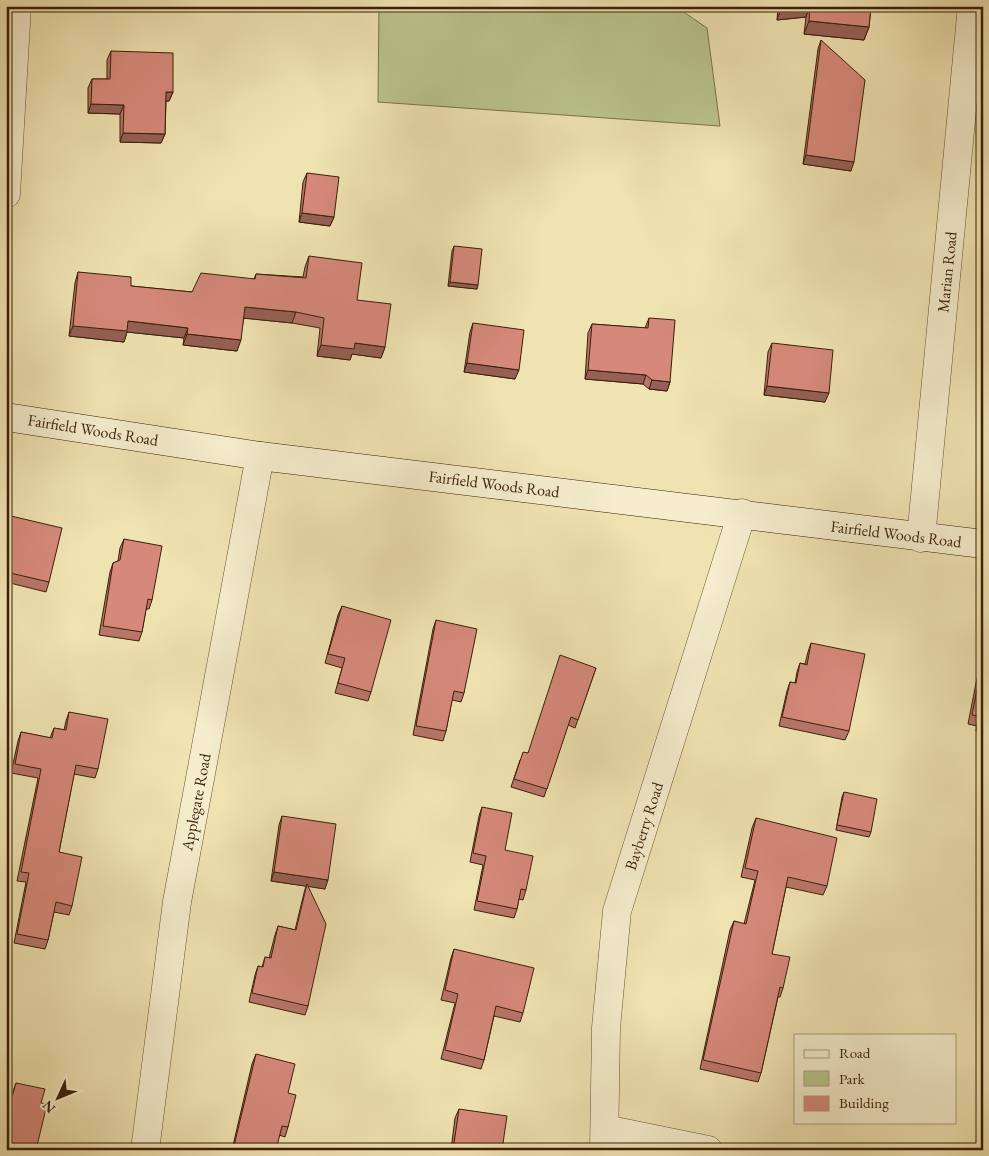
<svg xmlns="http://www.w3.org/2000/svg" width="989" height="1156" font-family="'EB Garamond',serif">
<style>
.green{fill:#bac48c;stroke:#7a724a}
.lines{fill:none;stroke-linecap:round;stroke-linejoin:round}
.street-casing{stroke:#685032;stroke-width:29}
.secondary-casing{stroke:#3a1f08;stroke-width:29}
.street{stroke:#f5edcd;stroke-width:28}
.secondary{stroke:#f5edcd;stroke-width:28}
.wall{fill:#b8766a;stroke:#3a1f08}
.shaded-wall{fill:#966056;stroke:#3a1f08}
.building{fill:#d6897b;stroke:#3a1f08}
.labels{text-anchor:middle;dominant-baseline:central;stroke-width:5;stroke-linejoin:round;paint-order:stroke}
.street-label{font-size:16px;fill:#3a1f08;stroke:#f5edcd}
</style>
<rect width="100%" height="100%" fill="#f0e3b2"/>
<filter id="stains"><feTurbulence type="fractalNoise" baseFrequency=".004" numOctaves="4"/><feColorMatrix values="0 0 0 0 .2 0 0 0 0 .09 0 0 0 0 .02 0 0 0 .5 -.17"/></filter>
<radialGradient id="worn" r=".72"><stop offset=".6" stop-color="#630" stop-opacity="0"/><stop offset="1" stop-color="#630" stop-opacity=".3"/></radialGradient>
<path class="green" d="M 379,6 L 675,6 L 707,28 L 720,126 L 378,102 Z"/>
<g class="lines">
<defs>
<g id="street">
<path d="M 6,194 L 17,6"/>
<path d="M 921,538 L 972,6"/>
<path d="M 605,1129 L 708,1150"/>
<path d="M 145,1150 L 177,902 L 260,456"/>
<path d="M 604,1150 L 606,1028 L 617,911 L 742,513"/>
</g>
<path id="secondary" d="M 6,417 L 260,456 L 983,544"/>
</defs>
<use href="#street" class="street-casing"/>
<use href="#secondary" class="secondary-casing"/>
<use href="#street" class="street"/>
<use href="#secondary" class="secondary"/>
</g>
<g class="wall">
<path d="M 778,6 L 872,6 L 871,6 L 869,27 L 864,40 L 804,34 L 806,17 L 777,20 Z"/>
<path d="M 821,40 L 851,171 L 803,164 L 818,49 Z"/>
<path d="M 111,51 L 173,92 L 169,101 L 166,101 L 165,134 L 161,143 L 120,142 L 120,114 L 88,113 L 88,88 L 92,79 L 107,79 L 107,60 Z"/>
<path d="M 307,173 L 334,217 L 330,226 L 299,222 L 303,182 Z"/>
<path d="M 454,246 L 477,289 L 448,286 L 452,251 Z"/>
<path d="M 309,256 L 357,300 L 385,347 L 381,358 L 352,354 L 350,360 L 317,356 L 320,328 L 292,323 L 244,318 L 237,351 L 183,345 L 184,338 L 127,332 L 124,342 L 69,336 L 75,283 L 78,272 L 131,286 L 192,292 L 254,279 L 256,274 L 303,277 L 305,267 Z"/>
<path d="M 649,318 L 670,382 L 667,391 L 649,389 L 643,384 L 585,379 L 588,333 L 592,324 L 645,328 Z"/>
<path d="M 473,323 L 515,379 L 464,372 L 470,332 Z"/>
<path d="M 772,343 L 825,402 L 764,395 L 768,352 Z"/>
<path d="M 11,516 L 49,582 L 46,592 L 6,582 L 6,532 Z"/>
<path d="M 124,539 L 152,600 L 149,609 L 146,609 L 142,632 L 139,641 L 99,635 L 110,572 L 113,563 L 118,561 L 120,548 Z"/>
<path d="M 342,606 L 371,692 L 368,701 L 335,693 L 342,668 L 325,663 L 338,615 Z"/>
<path d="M 436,620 L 464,693 L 461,702 L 452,700 L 446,731 L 443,741 L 413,735 L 433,629 Z"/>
<path d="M 811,643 L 849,731 L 845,740 L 779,726 L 787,691 L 790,682 L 795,683 L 797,672 L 800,663 L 805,664 L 808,652 Z"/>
<path d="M 982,664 L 983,664 L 983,732 L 976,731 L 977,726 L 968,724 L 978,673 Z"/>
<path d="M 596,668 L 575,728 L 568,725 L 544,797 L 511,787 L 520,760 L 528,753 Z"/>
<path d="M 69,712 L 98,769 L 95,778 L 74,774 L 59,852 L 72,906 L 69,915 L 54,912 L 48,940 L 45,949 L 14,943 L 26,882 L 17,881 L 38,778 L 11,773 L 18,741 L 21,732 L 50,738 L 54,728 L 64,730 L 66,721 Z"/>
<path d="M 844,792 L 871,832 L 869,837 L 836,830 L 842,797 Z"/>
<path d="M 482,807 L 526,890 L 523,900 L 519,899 L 517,909 L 514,918 L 474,910 L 483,865 L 470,862 L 479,816 Z"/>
<path d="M 282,816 L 325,889 L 308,886 L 308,1006 L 305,1015 L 249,1002 L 255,975 L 258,966 L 262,967 L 265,957 L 269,958 L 275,935 L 278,926 L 295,930 L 304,893 L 306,886 L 271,881 L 279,825 Z"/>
<path d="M 756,818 L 827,886 L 823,895 L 786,887 L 772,954 L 783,988 L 780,997 L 778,997 L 761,1073 L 758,1082 L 700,1069 L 730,930 L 734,921 L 744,924 L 755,880 L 741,877 L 752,828 Z"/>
<path d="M 454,949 L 523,1013 L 520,1022 L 494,1016 L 484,1060 L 481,1069 L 441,1059 L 455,1003 L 441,1000 L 451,958 Z"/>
<path d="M 256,1054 L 288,1093 L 288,1127 L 285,1137 L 279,1135 L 276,1150 L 232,1150 L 252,1064 Z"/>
<path d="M 16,1083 L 41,1103 L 36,1150 L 6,1150 L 6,1104 L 9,1096 L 11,1097 Z"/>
<path d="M 459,1109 L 502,1150 L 451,1150 L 455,1118 Z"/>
</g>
<g class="shaded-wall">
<path d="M 782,6 L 810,6 L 806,17 L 777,20 Z"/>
<path d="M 809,21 L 869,27 L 864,40 L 804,34 Z"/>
<path d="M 166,92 L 173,92 L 169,101 L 163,101 Z"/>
<path d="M 91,104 L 124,105 L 120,114 L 88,113 Z"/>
<path d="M 123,133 L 165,134 L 161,143 L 120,142 Z"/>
<path d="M 806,155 L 854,162 L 851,171 L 803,164 Z"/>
<path d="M 302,213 L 334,217 L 330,226 L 299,222 Z"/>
<path d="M 450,282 L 478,285 L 477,289 L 448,286 Z"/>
<path d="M 245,307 L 296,312 L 292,323 L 242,318 Z"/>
<path d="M 128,321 L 188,328 L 184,338 L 127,332 L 124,342 L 69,336 L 73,326 Z"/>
<path d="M 187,334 L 241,340 L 237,351 L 183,345 Z"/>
<path d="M 355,343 L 385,347 L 381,358 L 352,354 L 350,360 L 317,356 L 321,345 Z"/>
<path d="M 467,363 L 519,370 L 515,379 L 464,372 Z"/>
<path d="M 588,370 L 646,375 L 643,384 L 585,379 Z"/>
<path d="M 652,380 L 670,382 L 667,391 L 649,389 Z"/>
<path d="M 767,386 L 829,393 L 825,402 L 764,395 Z"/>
<path d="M 274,872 L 328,880 L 325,889 L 271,881 Z"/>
</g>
<g class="building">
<path d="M 810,6 L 871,6 L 869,27 L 809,21 Z"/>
<path d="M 821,40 L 865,80 L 854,162 L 806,155 Z"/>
<path d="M 111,51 L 173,53 L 173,92 L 166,92 L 165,134 L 123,133 L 124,105 L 91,104 L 92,79 L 110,79 Z"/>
<path d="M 307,173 L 339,177 L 334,217 L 302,213 Z"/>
<path d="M 454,246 L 482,249 L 478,285 L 450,282 Z"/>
<path d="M 309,256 L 362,263 L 357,300 L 391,304 L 385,347 L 355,343 L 354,349 L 321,345 L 324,318 L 296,312 L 245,307 L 241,340 L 187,334 L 188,328 L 128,321 L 127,331 L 73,326 L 78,272 L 131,277 L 131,286 L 192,292 L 201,273 L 255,279 L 256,274 L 306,278 Z"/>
<path d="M 649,318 L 675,320 L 670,382 L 652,380 L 646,375 L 588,370 L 592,324 L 648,328 Z"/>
<path d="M 473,323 L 524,330 L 519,370 L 467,363 Z"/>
<path d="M 772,343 L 833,350 L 829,393 L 767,386 Z"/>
<path d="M 11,516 L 62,528 L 49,582 L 6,572 L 6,537 Z"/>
<path d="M 124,539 L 162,546 L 152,600 L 148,599 L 142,632 L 103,626 L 113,563 L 120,560 Z"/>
<path d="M 342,606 L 391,620 L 371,692 L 338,683 L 345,658 L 328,654 Z"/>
<path d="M 436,620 L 477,629 L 464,693 L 454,691 L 446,731 L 416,726 Z"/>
<path d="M 811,643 L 865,654 L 849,731 L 782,717 L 790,682 L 796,683 L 800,663 L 807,665 Z"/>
<path d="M 560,655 L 596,668 L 578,720 L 571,717 L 547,789 L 514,779 L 523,752 L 528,753 Z"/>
<path d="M 982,664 L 983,664 L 983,723 L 980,722 L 981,717 L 972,715 Z"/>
<path d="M 69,712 L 108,719 L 98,769 L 76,765 L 59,852 L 82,857 L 72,906 L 56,902 L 48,940 L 17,934 L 29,873 L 21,872 L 41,769 L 15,764 L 21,732 L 52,738 L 54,728 L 66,730 Z"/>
<path d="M 844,792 L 877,799 L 871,832 L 837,825 Z"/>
<path d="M 482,807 L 512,813 L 505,850 L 533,856 L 526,890 L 521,889 L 517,909 L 477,901 L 486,856 L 473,853 Z"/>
<path d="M 282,816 L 336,824 L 328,880 L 274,872 Z"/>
<path d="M 756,818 L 837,838 L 827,886 L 788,877 L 772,954 L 790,957 L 783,988 L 780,987 L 761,1073 L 703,1060 L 734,921 L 746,924 L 758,871 L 745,868 Z"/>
<path d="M 307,884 L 326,924 L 308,1006 L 252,993 L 258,966 L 263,967 L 265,957 L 271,958 L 278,926 L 296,930 Z"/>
<path d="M 454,949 L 534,968 L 523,1013 L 496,1006 L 484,1060 L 445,1050 L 458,994 L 445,990 Z"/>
<path d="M 256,1054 L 295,1064 L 288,1093 L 296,1095 L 288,1127 L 282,1126 L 276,1150 L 233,1150 Z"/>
<path d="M 16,1083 L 45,1089 L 41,1103 L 47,1104 L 36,1150 L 22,1150 L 6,1146 L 6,1107 L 9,1096 L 12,1097 Z"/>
<path d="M 459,1109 L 507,1116 L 502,1150 L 453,1150 Z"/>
</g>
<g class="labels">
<g class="street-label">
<text transform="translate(947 272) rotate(-84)">Marian Road</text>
<text transform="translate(93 430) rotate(9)">Fairfield Woods Road</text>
<text transform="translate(494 484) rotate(7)">Fairfield Woods Road</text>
<text transform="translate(896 534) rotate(7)">Fairfield Woods Road</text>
<text transform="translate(196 802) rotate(-79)">Applegate Road</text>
<text transform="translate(644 826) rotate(-72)">Bayberry Road</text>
</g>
</g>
<rect width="989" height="1156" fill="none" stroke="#f0e3b2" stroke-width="25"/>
<rect x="8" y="8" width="974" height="1141" fill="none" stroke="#3a1f08" stroke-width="2.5"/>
<rect x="12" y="12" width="964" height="1131" fill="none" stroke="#3a1f08"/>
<rect x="794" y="1034" width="162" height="90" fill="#f5edcd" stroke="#aa9b7e"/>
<rect x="804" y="1050" width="25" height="8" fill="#f5edcd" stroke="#aa9b7e"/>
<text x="839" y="1058" font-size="15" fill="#3a1f08">Road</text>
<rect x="804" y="1071" width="25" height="15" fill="#bac48c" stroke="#aa9b7e"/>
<text x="839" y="1084" font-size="15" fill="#3a1f08">Park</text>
<rect x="804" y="1096" width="25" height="15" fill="#d6897b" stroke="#aa9b7e"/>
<text x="839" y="1108" font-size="15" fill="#3a1f08">Building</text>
<g transform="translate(58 1098) rotate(226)" stroke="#f5edcd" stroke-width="4" paint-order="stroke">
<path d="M0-4L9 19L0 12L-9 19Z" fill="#3a1f08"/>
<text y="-8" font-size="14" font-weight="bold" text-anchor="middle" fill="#3a1f08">N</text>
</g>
<rect width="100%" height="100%" filter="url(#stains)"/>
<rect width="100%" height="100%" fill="url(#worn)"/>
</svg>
